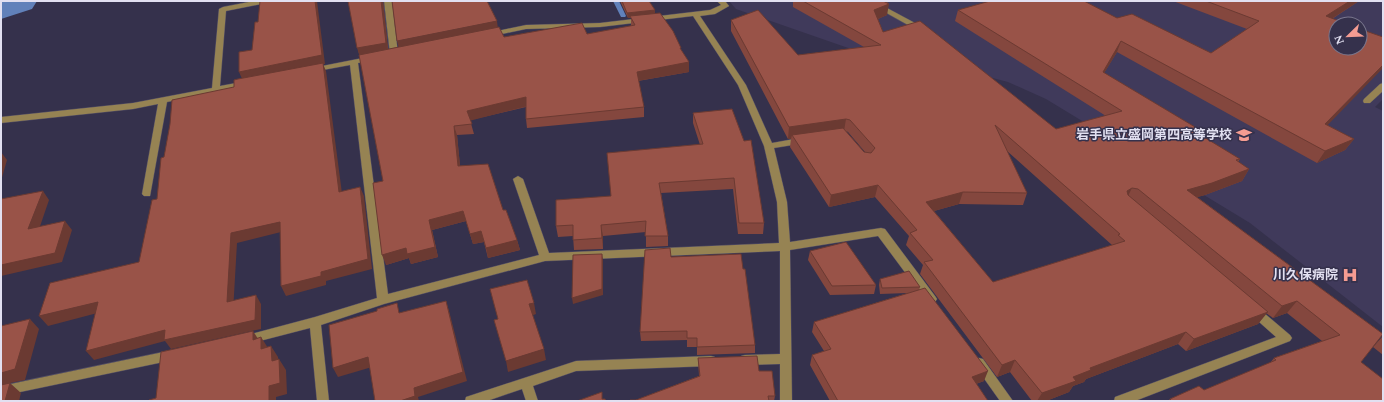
<svg xmlns="http://www.w3.org/2000/svg" width="1384" height="402" font-family="Spectral,'Noto Sans JP',serif">
<style>
.built{fill:#403a5b;fill-rule:evenodd}
.lines{fill:none;stroke-linecap:round;stroke-linejoin:round}
.stream{fill:#6181ba;fill-rule:evenodd}
.river{fill:#6181ba;fill-rule:evenodd}
.minor-casing{stroke:#514d66;stroke-width:1}
.minor{fill:#968353;fill-rule:evenodd}
.wall{fill:#84473e;fill-rule:evenodd}
.shaded-wall{fill:#6b3a32}
.building{fill:#995348;stroke:#6b3a32;fill-rule:evenodd}
.labels{text-anchor:middle;dominant-baseline:central;stroke-width:3;stroke-linejoin:round;paint-order:stroke}
.poi-label{font-size:13px;font-weight:bold;fill:#e2e0f1;stroke:#35314c;text-anchor:end}
</style>
<rect width="100%" height="100%" fill="#35314c"/>
<path class="built" d="M 729,1 L 1383,1 L 1383,99 L 1375,107 L 1383,111 L 1383,327 L 1250,223 L 1046,99 L 1008,82 L 916,58 L 854,50 L 736,9 ZM 1336,24 L 1360,24 L 1360,48 L 1336,48 Z"/>
<g class="lines">
<path class="stream" d="M 613,1 L 619,1 L 626,16 L 625,17 L 621,17 Z"/>
<path class="river" d="M 1,1 L 37,1 L 32,9 L 1,19 Z"/>
<defs>
<g id="minor">
<path d="M 254,1 L 270,1 L 266,3 L 226,11 L 220,86 L 247,81 L 251,83 L 250,85 L 167,102 L 150,196 L 144,196 L 142,194 L 158,104 L 133,109 L 1,123 L 1,117 L 133,103 L 212,88 L 219,9 L 223,7 Z"/>
<path d="M 384,1 L 392,1 L 398,54 L 394,56 L 390,54 Z"/>
<path d="M 717,1 L 725,1 L 729,6 L 715,14 L 700,16 L 746,85 L 772,143 L 805,137 L 810,140 L 805,143 L 774,148 L 787,202 L 790,242 L 881,228 L 885,229 L 935,296 L 937,299 L 935,302 L 931,303 L 927,302 L 878,236 L 790,250 L 792,401 L 780,401 L 780,364 L 745,365 L 741,364 L 739,360 L 741,356 L 745,355 L 780,354 L 780,251 L 545,261 L 384,304 L 321,325 L 329,401 L 317,401 L 310,328 L 244,345 L 240,343 L 238,340 L 240,337 L 315,317 L 377,298 L 350,65 L 312,72 L 308,70 L 312,68 L 373,56 L 377,58 L 376,60 L 358,63 L 388,294 L 539,255 L 513,179 L 518,176 L 523,179 L 549,253 L 779,243 L 777,202 L 764,146 L 738,85 L 693,16 L 600,27 L 526,29 L 488,37 L 484,35 L 488,33 L 526,25 L 600,23 L 710,10 L 721,5 Z"/>
<path d="M 865,1 L 874,1 L 915,23 L 911,25 L 908,25 Z"/>
<path d="M 1383,83 L 1383,91 L 1370,103 L 1364,103 L 1363,101 L 1364,99 L 1380,84 Z"/>
<path d="M 1253,306 L 1257,307 L 1290,335 L 1292,338 L 1290,341 L 1135,401 L 1114,401 L 1115,397 L 1276,337 L 1249,313 L 1247,310 L 1249,307 Z"/>
<path d="M 173,350 L 177,351 L 179,355 L 177,359 L 173,360 L 1,396 L 1,386 Z"/>
<path d="M 711,356 L 715,357 L 717,361 L 715,365 L 711,366 L 576,371 L 533,386 L 538,401 L 526,401 L 522,389 L 487,401 L 465,401 L 466,397 L 576,361 Z"/>
<path d="M 979,358 L 983,359 L 1013,401 L 1000,401 L 973,363 L 975,359 Z"/>
</g>
</defs>
<use href="#minor" class="minor-casing"/>
<use href="#minor" class="minor"/>
</g>
<g class="wall">
<path d="M 348,1 L 383,1 L 388,49 L 498,27 L 504,37 L 587,34 L 631,26 L 631,18 L 628,18 L 620,1 L 649,1 L 655,13 L 689,62 L 689,72 L 638,81 L 644,107 L 644,117 L 527,128 L 526,119 L 526,107 L 470,120 L 474,134 L 457,135 L 460,166 L 503,210 L 517,240 L 520,250 L 488,258 L 484,242 L 473,244 L 466,221 L 432,230 L 438,257 L 411,264 L 409,258 L 386,265 L 383,181 L 359,54 Z"/>
<path d="M 793,1 L 889,1 L 887,3 L 887,15 L 878,19 L 883,32 L 1056,129 L 1106,116 L 955,21 L 958,10 L 1117,18 L 1211,53 L 1247,29 L 1173,1 L 1359,1 L 1332,19 L 1327,125 L 1354,139 L 1345,150 L 1317,163 L 1117,52 L 1104,73 L 1200,130 L 1197,134 L 1240,159 L 1238,162 L 1249,169 L 1242,181 L 1205,195 L 1197,197 L 1383,334 L 1361,362 L 1383,401 L 1168,401 L 1170,399 L 1204,390 L 1270,363 L 1274,358 L 1322,341 L 1287,313 L 1273,318 L 1266,313 L 1258,324 L 1186,351 L 1178,344 L 1086,379 L 1084,382 L 1073,386 L 1069,392 L 1046,401 L 1032,401 L 1010,372 L 997,377 L 920,274 L 923,265 L 906,245 L 909,236 L 875,197 L 829,207 L 790,147 L 791,139 L 788,139 L 731,31 L 731,20 L 798,55 L 864,47 L 793,7 ZM 846,131 L 848,132 L 865,152 L 864,152 ZM 1007,151 L 1112,245 L 1112,246 L 993,282 L 934,211 L 959,204 L 1023,205 L 1027,193 Z"/>
<path d="M 693,113 L 764,223 L 763,234 L 738,234 L 733,189 L 661,193 L 668,236 L 668,246 L 646,247 L 646,232 L 603,236 L 603,249 L 574,250 L 573,236 L 558,237 L 556,226 L 611,196 L 700,145 L 693,123 Z"/>
<path d="M 810,251 L 876,285 L 874,294 L 830,295 L 808,260 Z"/>
<path d="M 671,257 L 755,345 L 755,353 L 697,355 L 697,347 L 687,347 L 687,340 L 641,341 L 640,332 Z"/>
<path d="M 880,279 L 920,287 L 919,290 L 984,381 L 976,384 L 988,401 L 830,401 L 810,365 L 812,355 L 824,351 L 812,332 L 814,322 L 908,293 L 880,294 L 879,285 Z"/>
<path d="M 1382,337 L 1383,337 L 1383,355 L 1373,347 Z"/>
<path d="M 698,358 L 759,371 L 775,396 L 774,401 L 630,401 L 630,400 L 636,400 L 699,376 Z"/>
</g>
<g class="shaded-wall">
<path d="M 315,1 L 317,1 L 325,64 L 323,64 L 326,71 L 343,201 L 243,81 L 239,72 Z"/>
<path d="M 381,1 L 383,1 L 388,51 L 360,57 L 357,48 Z"/>
<path d="M 1350,1 L 1359,1 L 1319,27 L 1326,16 Z"/>
<path d="M 889,4 L 887,15 L 873,21 L 874,10 Z"/>
<path d="M 655,10 L 655,15 L 630,16 L 631,18 L 628,18 L 627,13 Z"/>
<path d="M 497,21 L 498,29 L 399,49 L 397,41 Z"/>
<path d="M 1121,41 L 1117,52 L 1098,83 L 1103,72 Z"/>
<path d="M 689,62 L 689,72 L 637,81 L 637,72 Z"/>
<path d="M 1383,65 L 1383,68 L 1317,136 L 1325,124 Z"/>
<path d="M 526,97 L 528,106 L 469,121 L 467,111 Z"/>
<path d="M 846,119 L 844,131 L 792,135 L 791,139 L 788,139 L 789,127 Z"/>
<path d="M 454,126 L 457,135 L 461,176 L 458,166 Z"/>
<path d="M 1200,130 L 1193,141 L 1194,131 Z"/>
<path d="M 1354,139 L 1345,150 L 1317,163 L 1325,151 Z"/>
<path d="M 1,152 L 7,160 L 1,181 Z"/>
<path d="M 1249,169 L 1242,181 L 1205,195 L 1180,202 L 1187,190 Z"/>
<path d="M 878,185 L 875,197 L 829,207 L 831,195 Z"/>
<path d="M 360,187 L 364,196 L 372,269 L 326,281 L 326,285 L 286,296 L 281,286 L 321,272 Z"/>
<path d="M 1132,188 L 1126,200 L 1127,191 Z"/>
<path d="M 43,191 L 49,200 L 36,238 L 28,229 Z"/>
<path d="M 963,192 L 959,204 L 923,214 L 926,202 Z"/>
<path d="M 463,211 L 466,221 L 432,230 L 438,257 L 411,264 L 409,258 L 386,265 L 382,255 L 429,220 Z"/>
<path d="M 65,221 L 72,230 L 62,262 L 1,276 L 1,265 Z"/>
<path d="M 280,222 L 285,231 L 237,243 L 233,312 L 227,302 L 231,233 Z"/>
<path d="M 601,225 L 603,236 L 603,249 L 602,238 Z"/>
<path d="M 481,231 L 484,242 L 473,244 L 470,234 Z"/>
<path d="M 517,240 L 520,250 L 488,258 L 486,248 Z"/>
<path d="M 602,254 L 603,260 L 603,295 L 573,304 L 572,298 Z"/>
<path d="M 256,295 L 261,304 L 261,329 L 171,349 L 165,341 L 94,360 L 86,351 Z"/>
<path d="M 446,301 L 449,311 L 467,381 L 418,397 L 419,401 L 400,401 L 414,388 Z"/>
<path d="M 1297,301 L 1287,313 L 1273,318 L 1282,306 Z"/>
<path d="M 98,302 L 105,311 L 48,326 L 39,316 Z"/>
<path d="M 534,303 L 536,314 L 531,316 L 529,304 Z"/>
<path d="M 1268,312 L 1258,324 L 1186,351 L 1194,339 Z"/>
<path d="M 30,319 L 39,329 L 25,380 L 10,383 L 21,393 L 19,401 L 5,401 L 1,386 L 1,373 Z"/>
<path d="M 253,331 L 260,342 L 253,340 Z"/>
<path d="M 1186,332 L 1178,344 L 1086,379 L 1084,382 L 1073,386 L 1069,392 L 1046,401 L 1037,401 L 1042,393 L 1090,368 Z"/>
<path d="M 261,337 L 268,348 L 261,349 Z"/>
<path d="M 271,346 L 278,357 L 278,372 L 272,361 Z"/>
<path d="M 544,349 L 546,360 L 508,372 L 506,361 Z"/>
<path d="M 368,357 L 372,367 L 338,377 L 333,368 Z"/>
<path d="M 279,359 L 286,370 L 287,394 L 276,397 L 276,401 L 269,401 L 269,386 Z"/>
<path d="M 1015,360 L 1010,372 L 997,377 L 1002,365 Z"/>
<path d="M 988,371 L 984,381 L 967,387 L 972,377 Z"/>
</g>
<g class="building">
<path d="M 260,1 L 315,1 L 322,55 L 239,72 L 239,52 L 252,50 L 255,22 L 258,22 Z"/>
<path d="M 348,1 L 381,1 L 386,43 L 357,48 Z"/>
<path d="M 392,1 L 487,1 L 497,21 L 397,41 Z"/>
<path d="M 622,1 L 649,1 L 655,10 L 627,13 Z"/>
<path d="M 803,1 L 883,1 L 889,4 L 874,10 L 883,32 L 920,21 L 1056,129 L 1122,111 L 958,10 L 990,1 L 1084,1 L 1117,18 L 1132,14 L 1211,53 L 1259,21 L 1206,1 L 1350,1 L 1326,16 L 1347,24 L 1336,24 L 1336,48 L 1360,48 L 1360,29 L 1383,37 L 1383,65 L 1325,124 L 1354,139 L 1325,151 L 1121,41 L 1103,72 L 1200,130 L 1194,131 L 1240,159 L 1236,160 L 1249,169 L 1212,183 L 1187,190 L 1383,334 L 1361,362 L 1383,379 L 1383,401 L 1172,401 L 1170,399 L 1199,386 L 1204,390 L 1276,360 L 1274,358 L 1340,335 L 1297,301 L 1282,306 L 1138,189 L 1132,188 L 1127,191 L 1128,195 L 1268,312 L 1194,339 L 1186,332 L 1090,368 L 1091,370 L 1073,377 L 1076,381 L 1042,393 L 1015,360 L 1002,365 L 924,262 L 933,260 L 910,233 L 917,230 L 878,185 L 831,195 L 792,135 L 843,128 L 864,152 L 871,153 L 875,148 L 850,120 L 846,119 L 789,127 L 731,20 L 758,10 L 798,55 L 881,45 ZM 995,125 L 1120,234 L 1118,235 L 1125,241 L 993,282 L 926,202 L 963,192 L 1027,193 Z"/>
<path d="M 660,13 L 673,31 L 681,48 L 680,48 L 689,62 L 637,72 L 644,107 L 526,119 L 526,97 L 467,111 L 472,124 L 454,126 L 458,166 L 488,164 L 503,210 L 506,210 L 517,240 L 486,248 L 481,231 L 470,234 L 463,211 L 429,220 L 435,247 L 407,254 L 406,248 L 382,255 L 373,183 L 383,181 L 359,55 L 499,27 L 504,37 L 582,23 L 587,34 L 635,25 L 630,16 Z"/>
<path d="M 323,63 L 339,192 L 360,187 L 368,259 L 321,272 L 321,276 L 281,286 L 280,222 L 231,233 L 227,302 L 256,295 L 255,320 L 164,340 L 165,330 L 86,351 L 98,302 L 39,316 L 50,283 L 139,262 L 152,200 L 157,199 L 161,158 L 164,157 L 170,124 L 172,100 L 234,87 L 234,80 L 238,79 Z"/>
<path d="M 732,109 L 744,141 L 751,140 L 764,223 L 739,223 L 734,178 L 659,183 L 668,236 L 645,236 L 646,221 L 601,225 L 602,238 L 573,240 L 573,225 L 556,226 L 556,200 L 611,196 L 607,153 L 703,144 L 693,113 Z"/>
<path d="M 43,191 L 28,229 L 65,221 L 55,253 L 1,265 L 1,199 Z"/>
<path d="M 846,242 L 876,285 L 832,286 L 810,251 Z"/>
<path d="M 670,248 L 671,257 L 741,254 L 743,269 L 745,269 L 755,345 L 697,347 L 697,338 L 687,338 L 687,331 L 640,332 L 645,250 Z"/>
<path d="M 602,254 L 602,289 L 572,298 L 573,255 Z"/>
<path d="M 909,271 L 920,287 L 882,288 L 880,279 Z"/>
<path d="M 527,280 L 534,303 L 529,304 L 544,349 L 506,361 L 494,320 L 498,319 L 490,289 Z"/>
<path d="M 925,288 L 988,371 L 972,377 L 988,401 L 838,401 L 812,355 L 831,349 L 814,322 Z"/>
<path d="M 446,301 L 463,372 L 414,388 L 415,396 L 400,401 L 375,401 L 368,357 L 333,368 L 329,325 L 377,311 L 377,309 L 397,303 L 399,313 Z"/>
<path d="M 30,319 L 15,369 L 1,373 L 1,326 Z"/>
<path d="M 253,331 L 253,340 L 261,337 L 261,349 L 271,346 L 272,361 L 279,359 L 280,383 L 269,386 L 269,401 L 149,401 L 149,400 L 156,398 L 161,352 Z"/>
<path d="M 757,356 L 759,371 L 772,371 L 775,396 L 768,396 L 769,401 L 631,401 L 630,400 L 636,400 L 700,376 L 698,358 Z"/>
<path d="M 10,383 L 5,401 L 1,401 L 1,385 Z"/>
<path d="M 602,392 L 602,399 L 605,399 L 606,401 L 577,401 Z"/>
</g>
<defs>
<symbol id="school-bare" viewBox="-9 -9 18 18"><path d="M0-5L7-2L0 1L-7-2ZM-4 1L0 2.5L4 1V4Q0 6-4 4Z" fill="#f59c92" stroke="#35314c" stroke-width="2.5" paint-order="stroke"/></symbol>
<symbol id="hospital-bare" viewBox="-9 -9 18 18"><path d="M-5-5h3v3.5h4V-5h3V5h-3V1.5h-4V5h-3Z" fill="#f59c92" stroke="#35314c" stroke-width="2.5" paint-order="stroke"/></symbol>
</defs>
<g fill-rule="evenodd">
<use href="#school-bare" x="1233" y="124" width="22" height="22"/>
<use href="#hospital-bare" x="1339" y="264" width="22" height="22"/>
</g>
<g class="labels">
<g class="poi-label">
<text x="1232" y="135">岩手県立盛岡第四高等学校</text>
<text x="1338" y="275">川久保病院</text>
</g>
</g>
<rect width="1384" height="402" fill="none" stroke="#e2e0f1" stroke-width="4"/>
<g transform="translate(1348 36) rotate(247)"><circle r="19" fill="#35314c" stroke="#7a778e"/>
<path d="M0-3L7 15L0 10L-7 15Z" fill="#f59c92"/>
<text y="-6" font-size="11" font-weight="bold" text-anchor="middle" fill="#e2e0f1">N</text>
</g>
</svg>
